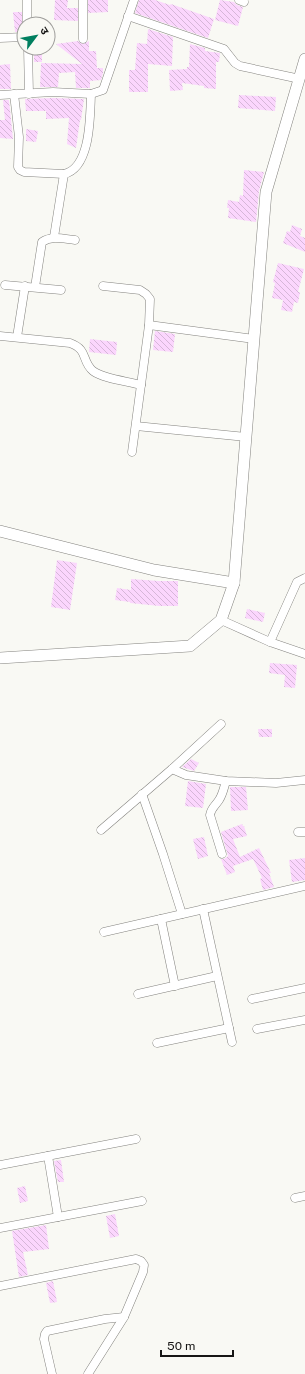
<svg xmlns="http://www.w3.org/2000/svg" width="305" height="1374" font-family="'Public Sans','Noto Sans Devanagari',sans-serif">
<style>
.building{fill:url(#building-back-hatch)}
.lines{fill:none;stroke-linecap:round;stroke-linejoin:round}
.street-casing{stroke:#84837f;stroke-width:9}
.secondary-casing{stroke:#84837f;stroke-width:12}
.street{stroke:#fff;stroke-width:8}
.secondary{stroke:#fff;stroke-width:11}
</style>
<defs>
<pattern id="building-back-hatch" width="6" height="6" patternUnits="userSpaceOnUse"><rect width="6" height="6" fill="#fbd6fd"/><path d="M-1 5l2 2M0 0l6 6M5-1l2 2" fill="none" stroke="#d6b7d8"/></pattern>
</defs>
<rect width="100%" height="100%" fill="#f9f9f4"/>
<g class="building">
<path d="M 55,0 L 68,0 L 67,8 L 78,8 L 78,21 L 54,20 Z"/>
<path d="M 88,0 L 108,0 L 108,12 L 88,13 Z"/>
<path d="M 139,0 L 155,0 L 170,5 L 171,4 L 214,19 L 208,38 L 135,13 Z"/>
<path d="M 220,0 L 234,2 L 237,5 L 243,7 L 238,26 L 215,20 Z"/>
<path d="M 13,12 L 22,12 L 22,24 L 24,32 L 15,32 Z"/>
<path d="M 148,29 L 173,37 L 172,66 L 148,64 L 148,92 L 129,92 L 129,70 L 135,70 L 137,43 L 147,44 Z"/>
<path d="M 78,41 L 83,44 L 89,41 L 89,51 L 96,51 L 97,68 L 103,68 L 103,73 L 101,80 L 90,81 L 90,88 L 76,88 L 75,72 L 59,73 L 58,87 L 40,87 L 41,63 L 82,64 L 56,44 Z"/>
<path d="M 190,44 L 205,48 L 205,51 L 220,53 L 219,62 L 216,62 L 216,89 L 204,88 L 204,86 L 182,83 L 183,90 L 170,91 L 169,70 L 187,69 L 187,67 L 189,67 Z"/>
<rect x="34" y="48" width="8" height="14"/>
<path d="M 10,64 L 11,89 L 0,89 L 0,65 Z"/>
<path d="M 239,95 L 276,97 L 275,111 L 238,108 Z"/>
<path d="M 53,98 L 84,99 L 81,120 L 80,120 L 76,148 L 67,144 L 69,118 L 46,119 L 46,111 L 26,111 L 25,99 Z"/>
<path d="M 3,100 L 9,100 L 13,139 L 0,138 L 0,120 L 5,120 Z"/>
<path d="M 26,129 L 38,131 L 36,142 L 26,141 Z"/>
<path d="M 244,170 L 264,172 L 259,191 L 256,222 L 228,218 L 229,208 L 227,208 L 228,200 L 239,202 L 240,195 L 243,196 Z"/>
<path d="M 292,225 L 302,229 L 300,236 L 305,238 L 305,252 L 283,243 L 287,231 L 290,232 Z"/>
<path d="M 278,263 L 304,269 L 298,292 L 300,292 L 298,303 L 294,302 L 292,312 L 281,310 L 283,300 L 272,298 L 275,283 L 273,282 Z"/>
<path d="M 155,331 L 175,334 L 173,352 L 153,350 Z"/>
<path d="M 90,339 L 117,342 L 116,355 L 89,352 Z"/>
<path d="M 57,560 L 77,563 L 70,610 L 51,607 Z"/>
<path d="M 131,579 L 159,581 L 178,581 L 178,606 L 159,606 L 130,603 L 130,602 L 115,600 L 117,588 L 131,590 Z"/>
<path d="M 247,609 L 265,613 L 263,622 L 245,618 Z"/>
<path d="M 270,663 L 297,665 L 295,688 L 284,687 L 285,675 L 269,673 Z"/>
<path d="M 258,729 L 272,729 L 272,737 L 259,737 Z"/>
<path d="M 191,759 L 199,763 L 194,771 L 182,767 Z"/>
<path d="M 188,781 L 206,784 L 203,808 L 185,806 Z"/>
<path d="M 230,787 L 246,787 L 248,810 L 231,811 Z"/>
<path d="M 242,824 L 243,826 L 244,826 L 247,836 L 233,839 L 240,857 L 259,848 L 271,873 L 269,873 L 274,887 L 263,890 L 260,879 L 262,878 L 253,859 L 233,866 L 235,872 L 227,875 L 221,859 L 224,859 L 228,856 L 221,832 Z"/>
<path d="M 204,837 L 208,856 L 198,859 L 193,839 Z"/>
<path d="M 305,858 L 305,880 L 292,882 L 289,860 Z"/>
<path d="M 61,1160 L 64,1182 L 58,1182 L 54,1161 Z"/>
<path d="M 25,1186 L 28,1201 L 20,1203 L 17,1188 Z"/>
<path d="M 115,1214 L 119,1236 L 110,1238 L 106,1216 Z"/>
<path d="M 46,1225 L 49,1249 L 23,1252 L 28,1275 L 19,1277 L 12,1231 Z"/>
<path d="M 53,1281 L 57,1302 L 50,1303 L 46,1283 Z"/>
</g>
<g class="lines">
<defs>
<g id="street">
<path d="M 27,0 L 27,24"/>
<path d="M 83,0 L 83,39"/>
<path d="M 239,0 L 244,2"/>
<path d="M 128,16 L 224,49 L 235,63 L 240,66 L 300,79"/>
<path d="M 0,38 L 24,37"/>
<path d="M 28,48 L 29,94"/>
<path d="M 14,94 L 19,137 L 18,167 L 20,170 L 24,172 L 64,174 C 91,168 90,116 91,94"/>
<path d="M 0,95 L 53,92 L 91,94 L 103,90 L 134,0"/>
<path d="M 54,237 L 64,174"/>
<path d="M 5,285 L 61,290"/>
<path d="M 103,286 L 140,290 L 146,294 L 150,299 L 149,325 L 132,452"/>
<path d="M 35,287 L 42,242 C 52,235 64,239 75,240"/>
<path d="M 149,325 L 254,339"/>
<path d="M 0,336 L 70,343 C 89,350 81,361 93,371 C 104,379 127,381 141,385"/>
<path d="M 17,337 L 25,286"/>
<path d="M 136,426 L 246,437"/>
<path d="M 221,620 L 270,642 L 305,654"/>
<path d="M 270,642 L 297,582 L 305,578"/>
<path d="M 172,769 L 186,775 L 226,781 L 276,783 L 305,780"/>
<path d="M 142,794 L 163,854 L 182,914"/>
<path d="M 101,830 L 172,769 L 221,724"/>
<path d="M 298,832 L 305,832"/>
<path d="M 222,854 L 210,815 C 211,808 215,806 219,800 C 223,794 224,787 226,781"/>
<path d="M 203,909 L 232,1042"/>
<path d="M 161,919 L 175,986"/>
<path d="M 104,932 L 305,886"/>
<path d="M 138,994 L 217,976"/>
<path d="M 252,999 L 305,988"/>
<path d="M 257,1029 L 305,1020"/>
<path d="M 157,1043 L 229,1028"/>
<path d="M 48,1156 L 58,1217"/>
<path d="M 0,1165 L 136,1139"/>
<path d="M 295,1198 L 305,1196"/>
<path d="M 0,1228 L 142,1201"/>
<path d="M 0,1286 L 136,1259 L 141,1261 L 144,1265 L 143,1272 L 124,1317 L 88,1374"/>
<path d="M 52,1374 L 44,1339 L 45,1334 L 47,1331 L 105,1319 L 124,1317"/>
</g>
<g id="secondary">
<path d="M 0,531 L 154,570 L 234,583"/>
<path d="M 0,658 L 190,646 L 221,620 L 234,583 L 266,192 L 305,59"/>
</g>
</defs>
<use href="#street" class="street-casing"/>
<use href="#secondary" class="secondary-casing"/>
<use href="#street" class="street"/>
<use href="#secondary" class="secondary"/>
</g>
<g transform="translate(36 36) rotate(58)"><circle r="19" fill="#f9f9f4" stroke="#9f9e9b"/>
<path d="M0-3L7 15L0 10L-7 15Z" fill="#007f5f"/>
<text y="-6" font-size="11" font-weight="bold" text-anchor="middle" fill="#171615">उ</text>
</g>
<path d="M161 1350v6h72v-6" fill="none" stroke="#171615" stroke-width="2"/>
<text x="167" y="1350" font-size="12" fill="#171615" stroke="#f9f9f4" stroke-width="3" paint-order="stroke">50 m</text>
</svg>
